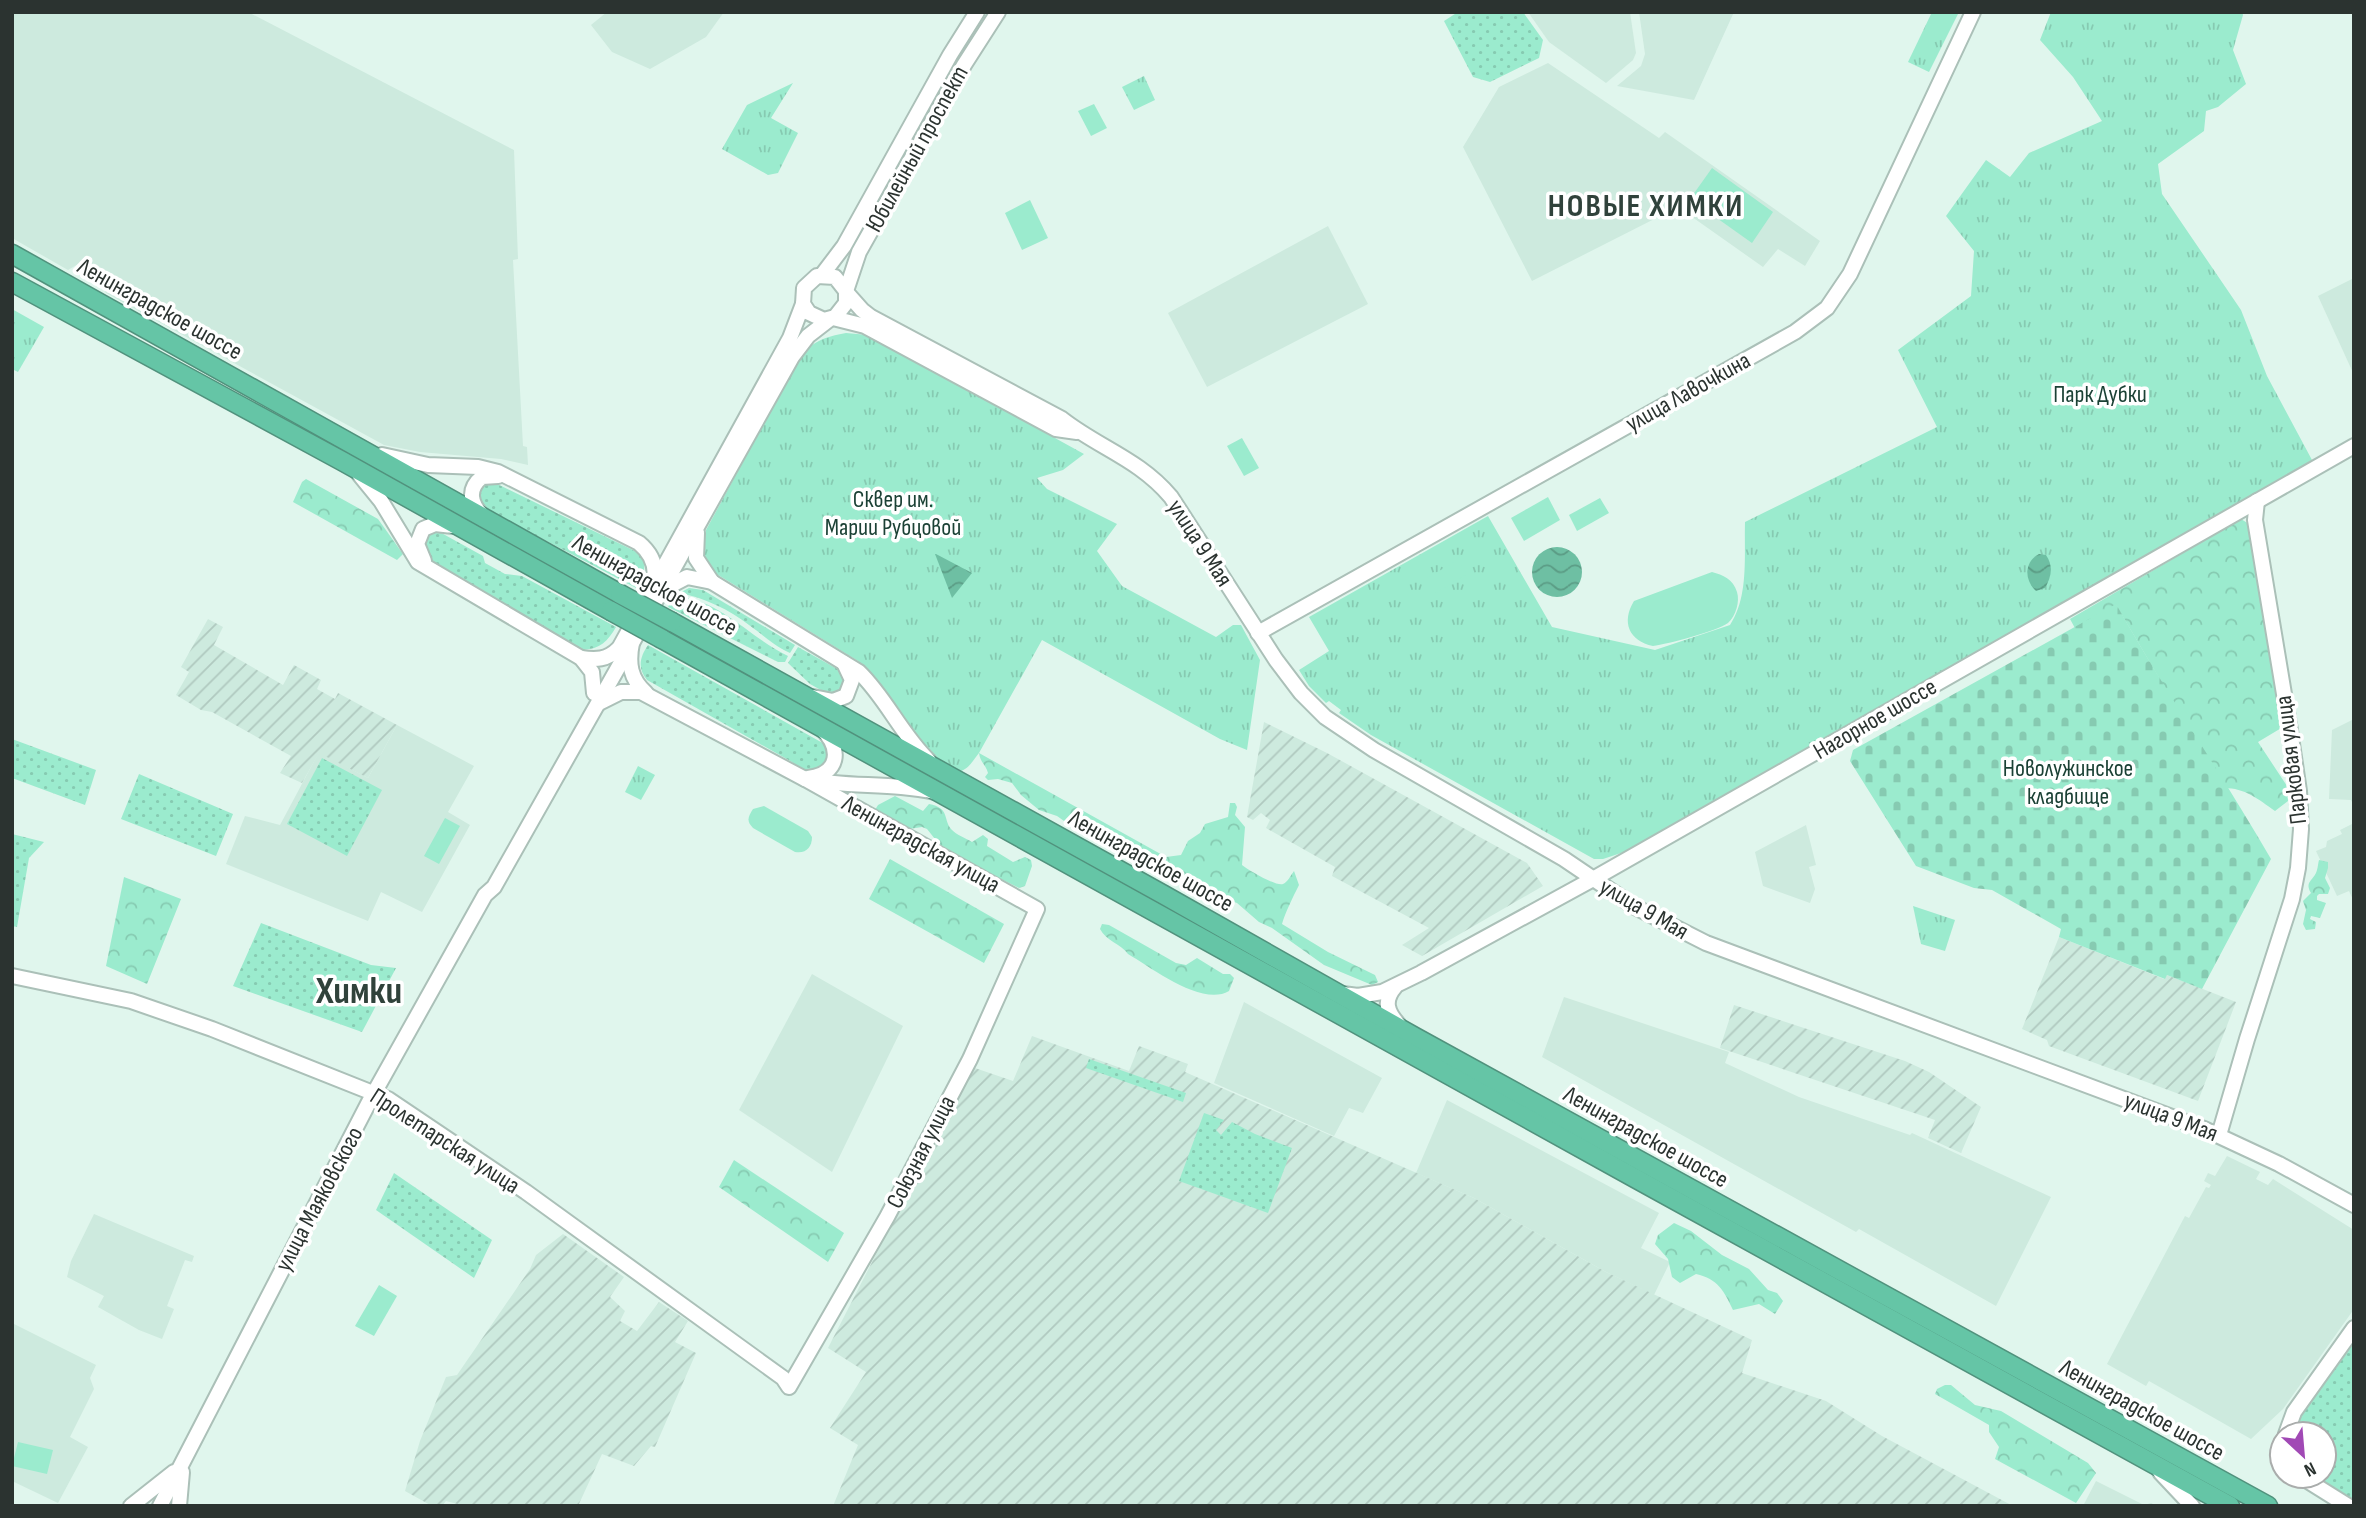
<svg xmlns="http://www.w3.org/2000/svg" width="2366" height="1518" font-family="'Sofia Sans Condensed',sans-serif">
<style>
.built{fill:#cdeade}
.industrial{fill:url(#industrial-furrows)}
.grass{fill:url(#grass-dots)}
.forest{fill:url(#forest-crowns)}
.cemetery{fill:url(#cemetery-stones)}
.park{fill:url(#park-tufts)}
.pitch{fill:#9bebce}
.water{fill:url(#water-waves)}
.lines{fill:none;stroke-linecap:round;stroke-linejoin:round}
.secondary-casing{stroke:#abc0b8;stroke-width:18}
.highway-casing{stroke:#51927d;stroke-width:21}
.secondary{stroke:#fff;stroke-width:14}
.highway{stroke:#65c5a6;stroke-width:18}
.highway-bridge-casing{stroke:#51927d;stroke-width:21;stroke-linecap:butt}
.highway-bridge{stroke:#65c5a6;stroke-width:18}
.labels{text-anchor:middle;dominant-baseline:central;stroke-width:7;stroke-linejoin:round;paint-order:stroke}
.street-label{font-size:24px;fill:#2b3330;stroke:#fff}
.park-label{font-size:24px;fill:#1b4135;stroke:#fff}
.district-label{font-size:32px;font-weight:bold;letter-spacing:2px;fill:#30423b;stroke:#fff}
.town-label{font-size:38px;font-weight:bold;fill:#30423b;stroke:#fff}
</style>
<defs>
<pattern id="industrial-furrows" width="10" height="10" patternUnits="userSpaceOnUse" patternTransform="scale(1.75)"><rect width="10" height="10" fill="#cdeade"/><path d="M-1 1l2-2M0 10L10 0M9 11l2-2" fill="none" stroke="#b0c9bf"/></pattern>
<pattern id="grass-dots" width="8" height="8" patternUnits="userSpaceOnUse" patternTransform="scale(1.75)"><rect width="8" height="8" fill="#9bebce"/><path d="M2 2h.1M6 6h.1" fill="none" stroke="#86cab1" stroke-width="1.8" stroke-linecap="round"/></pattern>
<pattern id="forest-crowns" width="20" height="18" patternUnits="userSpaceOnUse" patternTransform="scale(1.75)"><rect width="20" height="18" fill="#9bebce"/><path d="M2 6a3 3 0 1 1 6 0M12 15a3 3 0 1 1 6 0" fill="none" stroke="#86cab1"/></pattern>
<pattern id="cemetery-stones" width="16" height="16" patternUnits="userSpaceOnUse" patternTransform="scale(1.75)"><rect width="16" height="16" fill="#9bebce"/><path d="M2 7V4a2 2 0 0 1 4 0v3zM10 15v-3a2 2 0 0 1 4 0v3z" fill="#86cab1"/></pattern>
<pattern id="park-tufts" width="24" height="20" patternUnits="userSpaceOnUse" patternTransform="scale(1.75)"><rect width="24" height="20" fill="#9bebce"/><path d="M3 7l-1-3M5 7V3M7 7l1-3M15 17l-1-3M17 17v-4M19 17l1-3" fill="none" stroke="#86cab1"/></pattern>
<pattern id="water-waves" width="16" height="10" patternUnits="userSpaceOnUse" patternTransform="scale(1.75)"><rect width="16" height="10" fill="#6ebfa3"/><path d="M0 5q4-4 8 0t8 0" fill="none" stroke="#5b9c85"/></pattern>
</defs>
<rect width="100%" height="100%" fill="#e0f6ed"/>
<g class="built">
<path d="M 12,12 L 248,12 L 514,150 L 518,259 L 513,260 L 523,446 L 527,447 L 528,465 L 501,459 L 420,452 L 384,445 L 106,293 L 89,269 L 80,263 L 68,270 L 12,238 Z"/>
<path d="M 607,12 L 724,12 L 706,37 L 650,69 L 612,52 L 591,25 Z"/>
<path d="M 1528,12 L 1630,12 L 1636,53 L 1633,60 L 1606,83 L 1549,42 Z"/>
<path d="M 1639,12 L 1734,12 L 1694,100 L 1617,86 L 1641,66 L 1645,54 Z"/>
<path d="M 1548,63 L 1659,138 L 1665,132 L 1820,241 L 1805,266 L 1778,249 L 1763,267 L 1678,207 L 1532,281 L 1463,147 L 1499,87 Z"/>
<path d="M 1328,226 L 1368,304 L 1207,387 L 1168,313 Z"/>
<path d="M 2354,278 L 2354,375 L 2318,296 Z"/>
<path d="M 2354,719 L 2354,806 L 2351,800 L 2329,799 L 2332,730 Z"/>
<path d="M 397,725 L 474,766 L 448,812 L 470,825 L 422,912 L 381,892 L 368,921 L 226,864 L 245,816 L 280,825 L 319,752 L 368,778 Z"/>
<path d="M 2354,823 L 2354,902 L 2349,891 L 2337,896 L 2316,851 L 2326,847 L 2327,841 L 2342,834 L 2340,830 Z"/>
<path d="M 1806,825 L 1816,865 L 1809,867 L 1815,889 L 1810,903 L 1763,886 L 1755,852 Z"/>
<path d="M 812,974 L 903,1026 L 832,1172 L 739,1110 Z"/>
<path d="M 1564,997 L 1729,1052 L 1725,1063 L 1799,1097 L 1910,1135 L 1912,1133 L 2051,1197 L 1996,1306 L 1859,1229 L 1856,1232 L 1542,1057 Z"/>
<path d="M 1244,1002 L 1382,1078 L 1363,1113 L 1349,1108 L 1334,1136 L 1214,1083 Z"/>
<path d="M 1447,1100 L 1659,1213 L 1641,1248 L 1670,1262 L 1654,1295 L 1606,1272 L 1474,1198 L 1416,1173 Z"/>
<path d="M 2227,1156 L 2260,1172 L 2256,1179 L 2268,1185 L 2273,1179 L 2354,1230 L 2354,1309 L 2283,1409 L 2251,1439 L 2149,1381 L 2146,1386 L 2107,1364 L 2185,1216 L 2189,1218 L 2206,1187 L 2209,1188 L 2211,1185 L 2204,1181 L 2208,1173 L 2215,1176 Z"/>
<path d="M 94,1214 L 194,1256 L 192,1262 L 185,1260 L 167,1306 L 174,1309 L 162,1339 L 139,1330 L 98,1307 L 104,1296 L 67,1277 L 71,1261 Z"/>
<path d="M 12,1323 L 96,1365 L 90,1378 L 94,1389 L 70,1437 L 88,1447 L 58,1503 L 12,1481 Z"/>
<path d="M 2096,1481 L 2144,1505 L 2151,1503 L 2157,1506 L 2083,1506 Z"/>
</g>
<g class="industrial">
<path d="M 208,619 L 223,627 L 214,645 L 283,685 L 294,665 L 321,680 L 317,689 L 335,699 L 338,693 L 397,725 L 368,778 L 319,753 L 302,783 L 280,773 L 291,756 L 212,712 L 201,710 L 176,695 L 189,672 L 181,667 Z"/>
<path d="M 1264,722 L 1327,753 L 1527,863 L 1543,886 L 1422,956 L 1402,945 L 1429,928 L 1332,876 L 1335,867 L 1266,828 L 1270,820 L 1261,813 L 1253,820 L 1247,817 Z"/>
<path d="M 2059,937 L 2164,979 L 2167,975 L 2236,1002 L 2198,1101 L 2049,1046 L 2047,1040 L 2022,1029 Z"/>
<path d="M 1734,1005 L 1905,1061 L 1929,1072 L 1981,1107 L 1961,1153 L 1928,1138 L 1935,1120 L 1720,1048 Z"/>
<path d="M 1032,1036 L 1129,1071 L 1139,1046 L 1188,1064 L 1185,1072 L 1474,1198 L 1606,1272 L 1752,1340 L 1742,1373 L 1826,1401 L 1882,1436 L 2013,1506 L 833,1506 L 858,1445 L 830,1428 L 866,1372 L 828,1348 L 972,1067 L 1013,1081 Z"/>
<path d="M 563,1234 L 624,1277 L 610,1297 L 625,1311 L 620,1321 L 637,1331 L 659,1302 L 688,1321 L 675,1342 L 696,1353 L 655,1447 L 651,1446 L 634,1466 L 602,1454 L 578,1506 L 465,1506 L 446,1501 L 442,1506 L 432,1506 L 405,1491 L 420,1441 L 446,1377 L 457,1375 L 530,1269 L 536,1255 Z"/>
</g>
<g class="grass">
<path d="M 1458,12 L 1523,12 L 1543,40 L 1539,58 L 1490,82 L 1473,77 L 1444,21 Z"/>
<path d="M 489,480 L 641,554 L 645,560 L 643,582 L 638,589 L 482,507 L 476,492 Z"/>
<path d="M 436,530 L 483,556 L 485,563 L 505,574 L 522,576 L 616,627 C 608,641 600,649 583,650 L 430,562 L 424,552 L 424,537 Z"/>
<path d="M 689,588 L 703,590 L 795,645 L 790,653 C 771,644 766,637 749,625 C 730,610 703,597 679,593 Z"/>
<path d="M 677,596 C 722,601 750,638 788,656 L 785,662 L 778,662 L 668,607 L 673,598 Z"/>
<path d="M 648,645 L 828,746 L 829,757 L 822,768 L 805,772 L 792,762 L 647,680 C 637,668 640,657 648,645 Z"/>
<path d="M 798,647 L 841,671 L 846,678 L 842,690 L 834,695 L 828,694 L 810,684 L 788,663 Z"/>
<path d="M 12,739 L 96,770 L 85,805 L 12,778 Z"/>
<path d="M 322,758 L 382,790 L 347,856 L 287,824 Z"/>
<path d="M 139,774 L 233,814 L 216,856 L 121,819 Z"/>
<path d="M 12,834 L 44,842 L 29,858 L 17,927 L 12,926 Z"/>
<path d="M 261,923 L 371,965 L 396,968 L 362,1032 L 233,986 Z"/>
<path d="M 1089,1059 L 1186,1093 L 1183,1102 L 1086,1068 Z"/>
<path d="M 1204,1113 L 1224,1120 L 1216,1130 L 1221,1135 L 1232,1122 L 1255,1134 L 1292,1148 L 1268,1213 L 1179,1181 Z"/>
<path d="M 394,1173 L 492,1240 L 474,1278 L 376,1210 Z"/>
<path d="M 2354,1343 L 2354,1502 L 2309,1476 L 2324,1476 L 2324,1434 L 2294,1434 L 2303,1413 Z"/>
</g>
<g class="forest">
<path d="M 306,479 L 378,519 L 403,554 L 397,560 L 293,502 L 302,482 Z"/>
<path d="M 2241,519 L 2249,524 L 2283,727 L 2258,742 L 2287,786 L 2288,801 L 2275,811 C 2258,799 2245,788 2224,788 L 2116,605 L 2076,630 L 2070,619 Z"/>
<path d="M 979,753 L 1166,857 L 1181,855 L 1188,841 L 1200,833 L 1205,824 L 1228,817 L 1230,803 L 1235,803 L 1237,807 L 1235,815 L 1245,827 L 1242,865 C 1248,870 1277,887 1283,884 C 1287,883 1291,875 1294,871 L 1299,885 C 1293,897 1285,913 1282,924 L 1328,952 L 1375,975 L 1378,982 L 1372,985 L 1324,965 L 1272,928 L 1259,922 L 1237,903 L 1217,896 L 1204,896 L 1186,889 L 1178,877 L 1173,873 L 1128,856 L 1102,841 L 1088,838 L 1057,816 L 1039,810 L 1021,795 L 1012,783 L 998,779 L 988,780 L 985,777 L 988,773 C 986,765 980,762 979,753 Z"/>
<path d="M 895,796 L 923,811 L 929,804 C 950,808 943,819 951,829 C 956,835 966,838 972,842 L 983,835 L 988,839 L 987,846 L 1013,862 L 1025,857 L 1031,860 L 1032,866 L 1025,886 L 1019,888 L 983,870 L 939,844 L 927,829 L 922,827 L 909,829 L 875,810 L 878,805 Z"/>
<path d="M 890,859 L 1004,924 L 984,963 L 869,899 Z"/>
<path d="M 2319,860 L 2328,862 L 2328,868 L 2325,878 L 2330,888 L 2328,894 L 2319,894 L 2317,896 L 2317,900 L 2326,903 L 2320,918 L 2311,916 L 2310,919 L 2316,922 L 2315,929 L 2306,930 L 2303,924 L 2306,910 L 2303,901 L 2311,893 C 2304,881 2314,881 2317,870 C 2318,867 2318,863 2319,860 Z"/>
<path d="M 124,877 L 181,899 L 147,984 L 106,966 Z"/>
<path d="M 1102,924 L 1109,925 L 1176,963 L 1186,965 L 1197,958 L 1223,974 L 1230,974 L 1234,978 L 1229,991 C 1202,1007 1152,968 1128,954 C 1121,944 1106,941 1100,929 Z"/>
<path d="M 734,1160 L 844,1233 L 828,1262 L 719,1187 Z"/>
<path d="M 1674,1223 L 1691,1231 L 1722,1255 L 1749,1269 L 1768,1290 L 1777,1293 L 1783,1301 L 1775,1314 L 1759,1304 L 1733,1310 C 1724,1291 1718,1279 1696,1274 L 1680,1283 L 1672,1277 L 1668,1259 L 1655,1244 L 1658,1235 Z"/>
<path d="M 1945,1385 L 1951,1385 L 1975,1405 L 2001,1411 L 2088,1463 L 2096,1473 L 2076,1503 L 1995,1459 L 1999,1447 L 1989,1432 L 1989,1425 L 1935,1394 L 1937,1389 Z"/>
</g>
<path class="cemetery" d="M 2116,604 C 2165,691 2221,773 2271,859 L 2202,989 L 2167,975 L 2165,979 L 2059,937 L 2061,929 L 1992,890 L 1974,888 L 1916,866 L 1850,761 L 1853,750 Z"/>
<g class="park">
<path d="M 1932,12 L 1959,12 L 1929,72 L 1908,62 Z"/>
<path d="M 2051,12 L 2242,12 L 2243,15 L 2233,50 L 2246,84 L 2218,107 L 2206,111 L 2204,131 L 2158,164 L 2162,194 L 2241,310 L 2267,376 L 2312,460 L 2258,493 L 1627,851 L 1603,859 L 1594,859 L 1371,735 L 1339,713 L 1341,710 L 1329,701 L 1326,703 L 1309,686 L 1299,670 L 1329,651 L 1309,617 L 1488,516 L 1552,627 L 1655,650 L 1730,625 C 1749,596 1744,557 1745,522 L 1937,427 L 1898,350 L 1971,296 L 1974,251 L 1946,216 L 1986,160 L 2010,177 L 2029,153 L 2102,121 L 2073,77 L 2040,40 Z"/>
<path d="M 1144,76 L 1155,100 L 1134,110 L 1122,87 Z"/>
<path d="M 793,83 L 771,118 L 798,133 L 778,173 L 768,175 L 722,149 L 747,105 Z"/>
<path d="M 12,309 L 44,327 L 18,372 L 12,369 Z"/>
<path d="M 846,333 L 868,335 L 1084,454 L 1063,470 L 1037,478 L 1047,489 L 1117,524 L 1097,551 L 1122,586 L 1216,637 L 1233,625 L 1241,625 L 1260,660 L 1247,750 L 1220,739 L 1042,640 L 979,753 C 974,759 968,770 960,771 C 939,774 876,679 858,661 L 710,570 L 699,553 L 706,530 L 798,360 C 811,341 825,337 846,333 Z"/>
<path d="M 638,766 L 655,775 L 641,800 L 625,792 Z"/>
<path d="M 1913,906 L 1955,920 L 1945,951 L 1921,944 Z"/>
</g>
<g class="pitch">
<path d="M 1094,104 L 1107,128 L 1091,136 L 1078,111 Z"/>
<path d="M 1712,168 L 1773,212 L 1752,243 L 1690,199 Z"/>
<path d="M 1030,200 L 1048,238 L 1022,250 L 1005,213 Z"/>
<path d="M 1242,438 L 1259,468 L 1244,476 L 1227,446 Z"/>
<path d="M 1548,497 L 1560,520 L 1524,541 L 1511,518 Z"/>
<path d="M 1600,498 L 1609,513 L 1577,531 L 1569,515 Z"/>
<path d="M 1458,560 L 1467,574 L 1434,594 L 1425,579 Z"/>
<path d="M 1712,572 C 1723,575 1733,579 1737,592 C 1740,601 1736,616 1728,623 C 1717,631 1668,644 1653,646 C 1629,641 1621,622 1634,601 Z"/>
<path d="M 764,806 L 808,831 L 812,837 C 812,847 806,854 795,852 L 753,828 C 746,821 748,817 753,809 Z"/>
<path d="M 445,818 L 460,826 L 439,864 L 424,856 Z"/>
<path d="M 379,1285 L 397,1296 L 374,1336 L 355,1326 Z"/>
<path d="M 18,1442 L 53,1450 L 47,1474 L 12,1466 Z"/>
</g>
<g class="water">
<circle cx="1557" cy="572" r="25"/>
<path d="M 936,554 L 972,573 L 952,598 L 935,554 Z"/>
<path d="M 2039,554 L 2046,555 C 2054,567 2051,577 2045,588 L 2036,591 C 2024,580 2024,562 2039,554 Z"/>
</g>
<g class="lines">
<defs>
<g id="secondary">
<path d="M 822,275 L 844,246 L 950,55 L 977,12"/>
<path d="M 846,291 L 835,277 L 817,276 L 804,288 L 803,304 L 809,313 L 824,320 L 835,317 L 846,303 L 846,291 L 859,252 L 964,65 L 998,12"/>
<path d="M 846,292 L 862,310 L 871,317 L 1062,419 C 1099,448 1139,459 1171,497 L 1276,660 L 1301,693 L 1325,717 L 1374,750 L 1564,859 L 1635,907 L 1706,943 L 2204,1129 L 2279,1164 L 2354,1205"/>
<path d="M 833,318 L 865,326 L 1056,429 L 1077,432"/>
<path d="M 382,455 L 428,465 L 478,467 L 498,472 L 639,543 C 651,553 657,565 654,581"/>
<path d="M 359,474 L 381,501 L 418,562 L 581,658 L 592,672 L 594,693"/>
<path d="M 483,516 C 470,504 467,489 482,477 L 498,476"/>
<path d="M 697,533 L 696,558 L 712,582"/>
<path d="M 424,561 L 417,544 L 423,529 L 435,524 L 453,526"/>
<path d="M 664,589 L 687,577 L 712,582 L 859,672 C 886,698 901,734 929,761"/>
<path d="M 1258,633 L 1795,332 L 1827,308 L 1850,274 L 1973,12"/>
<path d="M 617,652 L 790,338 L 803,304"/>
<path d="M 581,658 C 596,660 607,660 618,649"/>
<path d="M 646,693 C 630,679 628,663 632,643 L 792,357 L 808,336 L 830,319"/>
<path d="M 813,697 L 833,701 L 846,696 L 852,680 L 844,663"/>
<path d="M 599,703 L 621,692 L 641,692 L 805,779 C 848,788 892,782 935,792"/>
<path d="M 808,778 C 840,774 842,748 821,728"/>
<path d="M 12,976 L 131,1001 L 212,1029 L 388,1099 L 526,1192 L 783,1378 L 789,1387 L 887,1217 L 970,1059 L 1037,909 L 805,779"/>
<path d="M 1395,987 C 1383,1001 1387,1012 1399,1025"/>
<path d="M 1343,994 L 1358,996 L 1382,992 L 1421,973 L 1593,879 L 2354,446"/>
<path d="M 2219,1135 L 2247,1039 L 2292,899 L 2298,868 L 2301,829 L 2299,791 L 2290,730 L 2255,520 L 2257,501"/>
<path d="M 2286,1434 L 2294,1412 L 2354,1328"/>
<path d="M 2160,1472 L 2192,1506"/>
<path d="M 2300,1476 L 2348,1506"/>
<path d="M 131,1506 L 174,1472"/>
<path d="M 160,1506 L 369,1102 L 485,895 L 494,887 L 632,643"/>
<path d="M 179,1506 L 182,1472"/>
</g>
<g id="highway">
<path d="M 12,254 L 620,594"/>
<path d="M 12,282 L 342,461 L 611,611"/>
<path d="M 672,622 L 1164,895 L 1415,1037 L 2268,1506"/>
<path d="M 662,639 C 1187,925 1705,1221 2230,1506"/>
</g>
</defs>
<use href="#secondary" class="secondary-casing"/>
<use href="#highway" class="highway-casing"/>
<use href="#secondary" class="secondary"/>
<use href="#highway" class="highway"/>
<defs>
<g id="highway-bridge">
<path d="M 620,594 L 672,622"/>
<path d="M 611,611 L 662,639"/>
</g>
</defs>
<use href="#highway-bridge" class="highway-bridge-casing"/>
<use href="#highway-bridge" class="highway-bridge"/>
</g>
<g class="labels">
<g class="street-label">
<text transform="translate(917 149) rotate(-61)">Юбилейный проспект</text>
<text transform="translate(160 309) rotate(29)">Ленинградское шоссе</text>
<text transform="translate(1688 392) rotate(-29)">улица Лавочкина</text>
<text transform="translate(1200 543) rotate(57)">улица 9 Мая</text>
<text transform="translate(655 585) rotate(29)">Ленинградское шоссе</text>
<text transform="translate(1875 719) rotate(-30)">Нагорное шоссе</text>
<text transform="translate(2291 760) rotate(-97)">Парковая улица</text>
<text transform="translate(921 844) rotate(29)">Ленинградская улица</text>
<text transform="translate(1151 861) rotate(29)">Ленинградское шоссе</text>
<text transform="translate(1644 909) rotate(30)">улица 9 Мая</text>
<text transform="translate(2171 1117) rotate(21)">улица 9 Мая</text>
<text transform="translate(1646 1137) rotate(29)">Ленинградское шоссе</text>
<text transform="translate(445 1141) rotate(33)">Пролетарская улица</text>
<text transform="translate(921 1152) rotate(-63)">Союзная улица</text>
<text transform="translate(319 1199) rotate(-62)">улица Маяковского</text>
<text transform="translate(2142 1410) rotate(29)">Ленинградское шоссе</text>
</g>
<g class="park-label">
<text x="2100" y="394">Парк Дубки</text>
<text x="893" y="499">Сквер им.<tspan x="893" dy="28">Марии Рубцовой</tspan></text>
<text x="2068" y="768">Новолужинское<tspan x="2068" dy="28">кладбище</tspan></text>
</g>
<g class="district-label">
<text x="1646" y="206">НОВЫЕ ХИМКИ</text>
</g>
<g class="town-label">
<text x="359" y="991">Химки</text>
</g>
</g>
<rect width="2366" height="1518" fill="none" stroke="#2b3330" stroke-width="28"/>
<g transform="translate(2303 1455) rotate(154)"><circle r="33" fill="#ffffff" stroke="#aaadac" stroke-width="2"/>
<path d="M0-5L12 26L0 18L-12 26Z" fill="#a149b5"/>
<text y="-10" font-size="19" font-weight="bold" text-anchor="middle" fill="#2b3330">N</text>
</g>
</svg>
